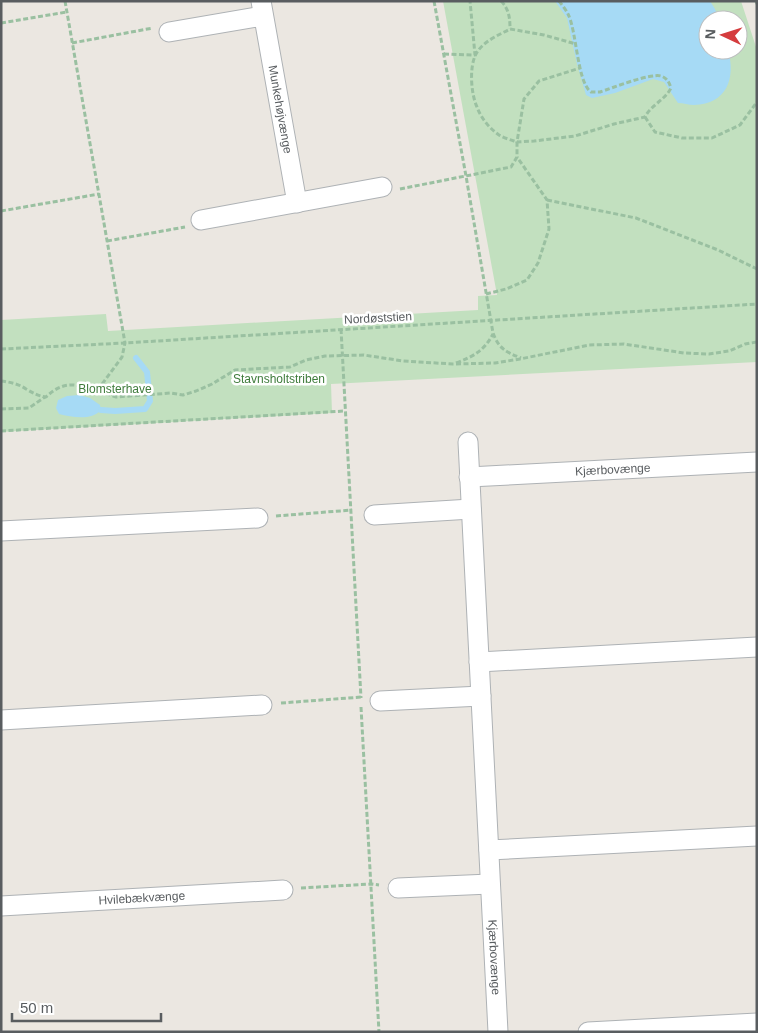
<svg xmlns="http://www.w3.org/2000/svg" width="758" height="1033" font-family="Arial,sans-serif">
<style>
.green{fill:#c2e0bf;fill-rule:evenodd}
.water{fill:#a6daf5}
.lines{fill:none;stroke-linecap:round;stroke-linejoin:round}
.stream{stroke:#a6daf5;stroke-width:6}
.minor-casing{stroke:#aeb2b5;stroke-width:21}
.path{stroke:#9ac0a1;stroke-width:3;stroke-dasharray:5 2.5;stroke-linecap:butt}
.minor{stroke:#fff;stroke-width:19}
.labels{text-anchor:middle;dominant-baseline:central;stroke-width:5;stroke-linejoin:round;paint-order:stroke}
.street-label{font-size:12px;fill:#595d60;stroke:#fff}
.park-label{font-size:12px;fill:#3f7c3c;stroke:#fff}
</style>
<rect width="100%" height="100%" fill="#ebe7e1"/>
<path class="green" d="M 443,1 L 741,1 L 757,50 L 757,362 L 331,384 L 332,413 L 1,432 L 1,320 L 106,314 L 108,331 L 478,310 L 478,296 L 497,295 ZM 708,20 L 738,20 L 738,50 L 708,50 Z"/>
<g class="water">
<path d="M 555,1 L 710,1 L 715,9 L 719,20 L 708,20 L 708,50 L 728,50 C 736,78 727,104 694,105 C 689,105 683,103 678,103 L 664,82 L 653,79 L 615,93 L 592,98 L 586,95 L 577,64 L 567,18 Z"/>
<path d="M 79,395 L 90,398 L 100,405 L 101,410 C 91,421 72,417 59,414 L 56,408 L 58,400 L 67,396 Z"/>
</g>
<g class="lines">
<path class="stream" d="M 101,410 L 115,411 L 145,409 L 150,401 L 147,372 L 136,358"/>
<defs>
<g id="minor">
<path id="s1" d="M 261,1 L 297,203"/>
<path d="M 169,32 L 263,16"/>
<path d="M 201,220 L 382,187"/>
<path id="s2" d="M 468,442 L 498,1032"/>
<path id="s3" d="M 469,477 L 757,462"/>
<path d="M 374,515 L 471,509"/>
<path d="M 1,531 L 258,518"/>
<path d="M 479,662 L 757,647"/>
<path d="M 380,701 L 481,696"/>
<path d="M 1,720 L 262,705"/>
<path d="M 489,850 L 757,836"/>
<path d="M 398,888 L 490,884"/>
<path id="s4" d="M 1,906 L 283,890"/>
<path d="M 588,1032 L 757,1023"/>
</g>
</defs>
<use href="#minor" class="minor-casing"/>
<g class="path">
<path d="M 65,1 L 125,343 L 122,357 L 97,391 L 116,397 L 171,393 L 183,395 L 196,391 L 212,384 L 235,370 L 290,367 L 306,360 L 325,356 L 364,355 L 403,361 L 453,364 L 495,363 L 520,359 L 589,345 L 624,344 L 684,353 L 709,354 L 729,351 L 745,344 L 757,342"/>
<path d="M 434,1 L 466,176 L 493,333 C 499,349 506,352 521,358"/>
<path d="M 501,1 C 509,9 510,18 510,29"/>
<path d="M 559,1 C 562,5 566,10 568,14 C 577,32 577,82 591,92 L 600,92 C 612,88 650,73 661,76 C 667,78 669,82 671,88 C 665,100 651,105 645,117 L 614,124 L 575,136 L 534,141 L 517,142 L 524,99 L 539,81 L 580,68"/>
<path d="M 756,1 L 757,4"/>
<path d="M 1,23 L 67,12"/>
<path d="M 72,43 L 153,28"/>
<path d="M 444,54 L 475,55 L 470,1"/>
<path d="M 645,117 L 655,132 L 682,138 L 712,138 L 740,125 L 757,102"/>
<path d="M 400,189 L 511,167 L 517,157 L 517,142 C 511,140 504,138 499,135 C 489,128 481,118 477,107 C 471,94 469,67 476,54 C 483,41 499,35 510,29 L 544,35 L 576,44"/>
<path d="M 547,200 L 636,218 L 718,250 L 757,269"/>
<path d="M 1,211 L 99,194"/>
<path d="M 107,241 L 185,227"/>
<path d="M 486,294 L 506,289 L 527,280 L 538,263 L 549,229 L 547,200 L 517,157"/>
<path d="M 341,329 L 361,698"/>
<path d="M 1,349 L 125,343 L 757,304"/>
<path d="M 456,363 C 474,356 484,351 493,334"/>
<path d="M 1,381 C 10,382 19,384 26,389 C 33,393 38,396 46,397 C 64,380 76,384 97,391"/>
<path d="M 1,409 L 29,408 L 45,397"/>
<path d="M 1,431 L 345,411"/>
<path d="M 276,516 L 352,510"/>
<path d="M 281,703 L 362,697"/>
<path d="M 361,707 L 379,1032"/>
<path d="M 301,888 L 371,884 L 379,885"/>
</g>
<use href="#minor" class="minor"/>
</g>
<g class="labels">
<g class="street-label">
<text stroke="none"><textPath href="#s1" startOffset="110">Munkehøjvænge</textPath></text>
<text transform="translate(378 318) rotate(-3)">Nordøststien</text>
<text stroke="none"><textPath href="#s3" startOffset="144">Kjærbovænge</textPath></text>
<text stroke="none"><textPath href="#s4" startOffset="141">Hvilebækvænge</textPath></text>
<text stroke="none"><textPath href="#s2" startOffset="516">Kjærbovænge</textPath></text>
</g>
<g class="park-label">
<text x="279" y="379">Stavnsholtstriben</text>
<text x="115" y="389">Blomsterhave</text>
</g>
</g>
<rect width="758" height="1033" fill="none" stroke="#595d60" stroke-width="5"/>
<g transform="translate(723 35) rotate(274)"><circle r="24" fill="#ffffff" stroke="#bdbebf"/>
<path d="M0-4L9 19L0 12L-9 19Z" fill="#d53c3e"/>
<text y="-8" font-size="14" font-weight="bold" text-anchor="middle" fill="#595d60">N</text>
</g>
<path d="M12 1013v8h149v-8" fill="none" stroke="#595d60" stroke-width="2.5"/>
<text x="20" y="1013" font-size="15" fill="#595d60" stroke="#ffffff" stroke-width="4" paint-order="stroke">50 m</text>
</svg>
